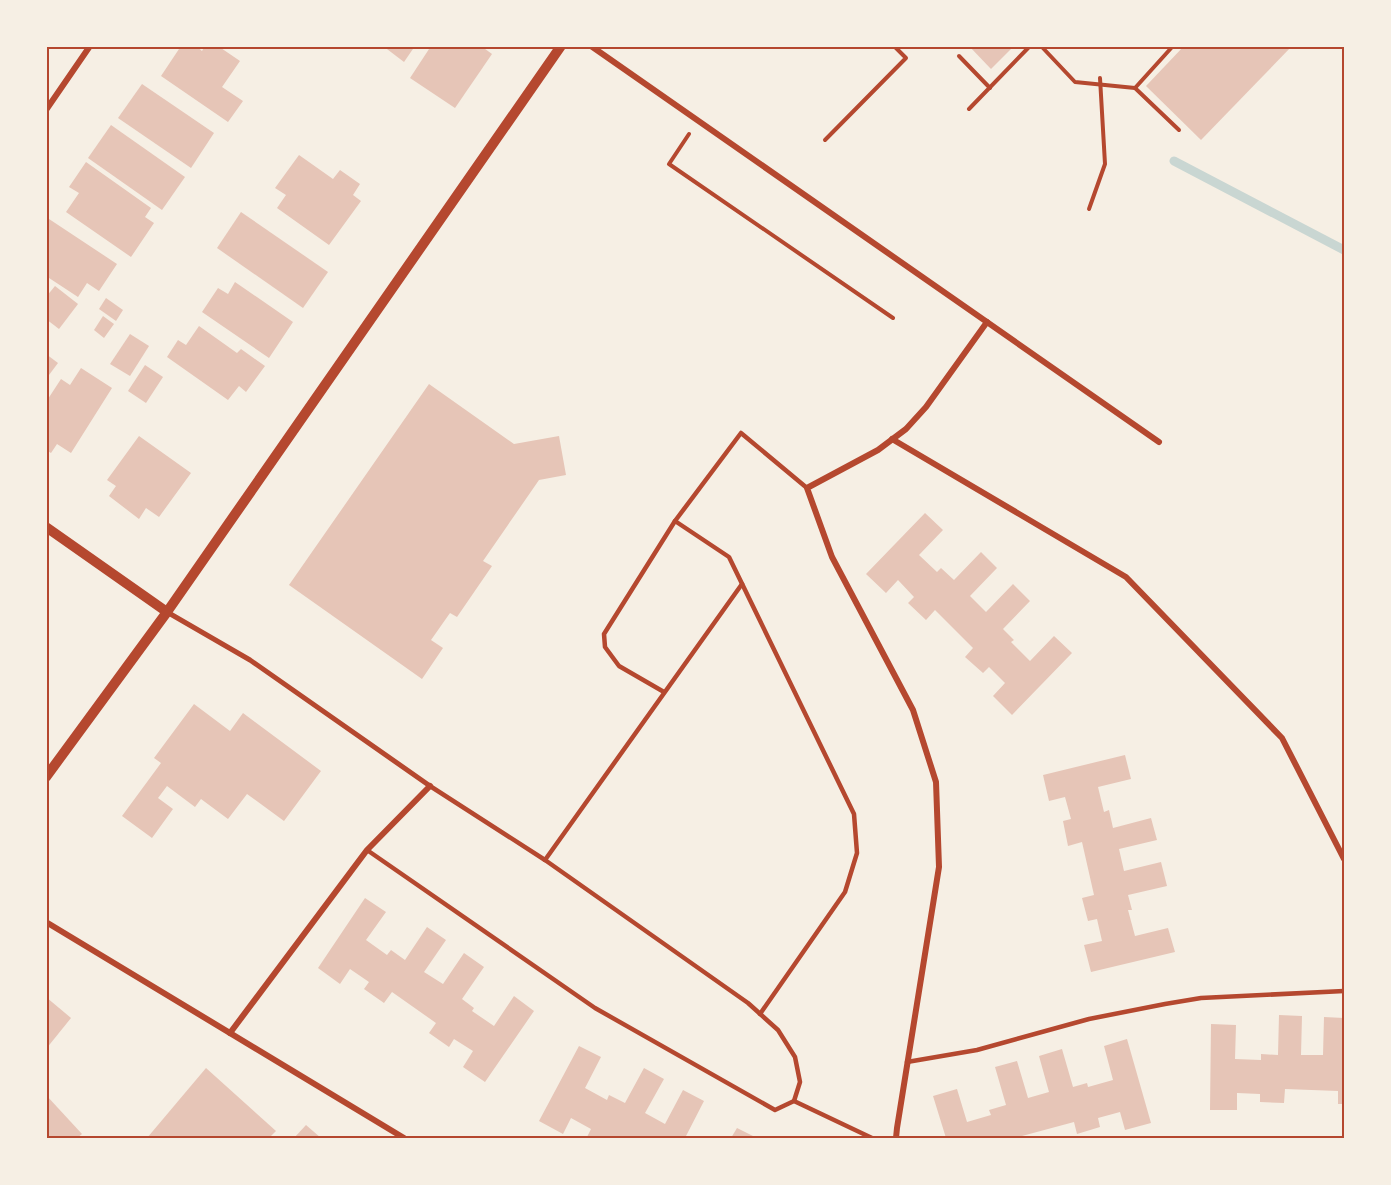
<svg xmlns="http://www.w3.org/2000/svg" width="1391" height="1185" font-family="Lora,serif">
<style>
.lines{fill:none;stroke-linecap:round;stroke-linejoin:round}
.stream{stroke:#c9d6d2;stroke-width:9}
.building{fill:#e6c5b7}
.path{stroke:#b5482f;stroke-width:4}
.service{stroke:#b5482f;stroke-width:4.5}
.pedestrian{stroke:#b5482f;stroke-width:5}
.minor{stroke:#b5482f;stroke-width:6}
.tertiary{stroke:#b5482f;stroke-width:10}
.neatline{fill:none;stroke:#b5482f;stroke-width:2}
</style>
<rect width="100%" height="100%" fill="#f6efe4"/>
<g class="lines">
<path class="stream" d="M 1174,161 L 1344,250"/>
</g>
<g class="building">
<path d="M 181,46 L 196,46 L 202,51 L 205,46 L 218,46 L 240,61 L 222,87 L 243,101 L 228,122 L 161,76 Z"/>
<path d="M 383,46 L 415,46 L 404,62 Z"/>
<path d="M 431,46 L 481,46 L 492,54 L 455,108 L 410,78 Z"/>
<path d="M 969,46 L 1014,46 L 991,69 Z"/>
<path d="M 1184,46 L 1292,46 L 1201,140 L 1146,86 Z"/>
<path d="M 142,84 L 214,133 L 191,168 L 118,118 Z"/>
<path d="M 111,125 L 185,177 L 162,210 L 88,158 Z"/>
<path d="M 299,155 L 333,179 L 340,170 L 360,184 L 353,195 L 361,201 L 329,245 L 277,208 L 286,195 L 275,188 Z"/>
<path d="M 86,162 L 151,208 L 145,217 L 154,223 L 131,257 L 66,212 L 79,193 L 69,187 Z"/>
<path d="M 241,212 L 328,272 L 303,308 L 217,248 Z"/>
<path d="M 46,217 L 117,264 L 99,291 L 87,283 L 78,297 L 46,276 Z"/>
<path d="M 235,282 L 293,322 L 269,358 L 202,312 L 218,288 L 228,294 Z"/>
<path d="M 55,286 L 78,304 L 59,329 L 46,319 L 46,297 Z"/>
<path d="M 106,298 L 123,310 L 116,321 L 99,309 Z"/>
<path d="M 103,316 L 114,324 L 104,338 L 94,330 Z"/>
<path d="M 199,326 L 237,353 L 241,349 L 265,366 L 246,392 L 239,386 L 228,400 L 167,357 L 178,340 L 186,345 Z"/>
<path d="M 130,334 L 149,346 L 130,376 L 110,364 Z"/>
<path d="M 46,354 L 58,363 L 46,379 Z"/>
<path d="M 145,365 L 163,377 L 146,403 L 128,391 Z"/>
<path d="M 81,368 L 112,388 L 71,453 L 57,444 L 51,453 L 46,450 L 46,402 L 61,379 L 70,385 Z"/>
<path d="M 429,384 L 514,444 L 559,436 L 566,475 L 539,480 L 483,561 L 492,566 L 457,617 L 450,613 L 431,640 L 443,648 L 422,679 L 289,585 Z"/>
<path d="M 139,436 L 191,473 L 159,517 L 146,508 L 139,519 L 109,496 L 116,486 L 107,480 Z"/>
<path d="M 925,513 L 943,530 L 919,555 L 937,572 L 941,568 L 954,580 L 981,552 L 997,568 L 970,596 L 986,612 L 1013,584 L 1030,601 L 1003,629 L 1014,640 L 1011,642 L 1030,661 L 1054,636 L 1072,653 L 1012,715 L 993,696 L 1005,683 L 989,667 L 983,673 L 965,657 L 973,648 L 935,610 L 926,620 L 908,603 L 914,597 L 898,580 L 886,593 L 866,574 Z"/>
<path d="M 194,704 L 230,731 L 243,713 L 321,771 L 284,821 L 247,794 L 228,819 L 201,799 L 195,807 L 167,786 L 158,798 L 173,809 L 152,838 L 122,816 L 161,763 L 154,758 Z"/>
<path d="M 1125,755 L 1131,779 L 1098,787 L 1104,812 L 1109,810 L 1113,828 L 1151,818 L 1157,840 L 1119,849 L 1124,871 L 1161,862 L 1167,886 L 1128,895 L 1132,910 L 1128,910 L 1135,936 L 1168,928 L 1175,952 L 1091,972 L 1084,945 L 1102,941 L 1097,919 L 1088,921 L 1082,898 L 1094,895 L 1082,842 L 1068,846 L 1063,821 L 1071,819 L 1065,797 L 1049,801 L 1043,775 Z"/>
<path d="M 365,898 L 386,912 L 366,940 L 387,955 L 391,950 L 405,960 L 427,927 L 446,940 L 424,972 L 443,984 L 464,953 L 484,967 L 462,999 L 474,1008 L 472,1011 L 494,1026 L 514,996 L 534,1011 L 485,1082 L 463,1067 L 473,1051 L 454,1039 L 449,1047 L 429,1033 L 436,1023 L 392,992 L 384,1003 L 364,989 L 369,982 L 350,969 L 340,984 L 318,968 Z"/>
<path d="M 46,997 L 71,1018 L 46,1049 Z"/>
<path d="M 1279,1015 L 1302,1016 L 1301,1055 L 1323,1055 L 1324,1017 L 1344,1018 L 1344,1104 L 1338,1104 L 1338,1091 L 1285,1089 L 1284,1103 L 1260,1102 L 1260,1094 L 1237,1093 L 1237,1110 L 1210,1110 L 1211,1024 L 1236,1025 L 1235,1059 L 1261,1060 L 1261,1054 L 1278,1055 Z"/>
<path d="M 1127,1039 L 1151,1123 L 1125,1130 L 1120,1112 L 1098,1118 L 1100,1127 L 1077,1134 L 1074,1122 L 1022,1136 L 1023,1138 L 946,1138 L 933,1096 L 957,1089 L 967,1122 L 991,1115 L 989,1110 L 1006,1105 L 995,1067 L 1017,1061 L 1028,1098 L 1049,1092 L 1039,1056 L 1062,1049 L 1073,1087 L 1087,1083 L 1088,1087 L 1113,1080 L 1104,1046 Z"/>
<path d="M 579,1046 L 601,1057 L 585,1088 L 607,1100 L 609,1095 L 625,1103 L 644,1068 L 664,1079 L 645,1113 L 665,1124 L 683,1090 L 704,1101 L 686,1136 L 690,1138 L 618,1138 L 615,1137 L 614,1138 L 591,1138 L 587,1137 L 591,1129 L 571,1118 L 563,1134 L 539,1121 Z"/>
<path d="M 206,1068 L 276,1131 L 269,1138 L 147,1138 Z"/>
<path d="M 46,1095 L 82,1134 L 77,1138 L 46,1138 Z"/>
<path d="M 306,1125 L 321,1138 L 294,1138 Z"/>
<path d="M 737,1128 L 757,1138 L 731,1138 Z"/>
</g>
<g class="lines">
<g class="path">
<path d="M 1041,46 L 1075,82 L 1135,88 L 1179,130"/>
<path d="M 959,56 L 990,88"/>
<path d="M 1135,88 L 1173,46"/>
<path d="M 969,109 L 1030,46"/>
<path d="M 689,134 L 669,164 L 893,318"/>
<path d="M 825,140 L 906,58 L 894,46"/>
<path d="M 1089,209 L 1105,164 L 1100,78"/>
</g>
<g class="service">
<path d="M 675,521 L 729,557 L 854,814 L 857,853 L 845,892 L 760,1014"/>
<path d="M 664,692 L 619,666 L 605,647 L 604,634 L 675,521 L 741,433 L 807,488"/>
<path d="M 430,786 L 545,860 L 748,1003 L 778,1030 L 795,1057 L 800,1082 L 794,1101"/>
<path d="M 367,850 L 595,1008 L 775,1110 L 794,1101 L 872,1138"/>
<path d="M 545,860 L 742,584"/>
<path d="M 907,1062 L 977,1050 L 1089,1019 L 1165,1004 L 1201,998 L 1344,991"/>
</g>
<path class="pedestrian" d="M 167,612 L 250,660 L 430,786"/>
<g class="minor">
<path d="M 591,46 L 1159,442"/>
<path d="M 46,110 L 90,46"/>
<path d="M 892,439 L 1126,577 L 1282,738 L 1344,859"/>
<path d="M 46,922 L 404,1138"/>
<path d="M 230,1033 L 367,850 L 430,786"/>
<path d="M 896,1138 L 897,1128 L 939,867 L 936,782 L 913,710 L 832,557 L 807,488 L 878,450 L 906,429 L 926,407 L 987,322"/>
</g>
<g class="tertiary">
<path d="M 46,527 L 167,612"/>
<path d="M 46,777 L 167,612 L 561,46"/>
</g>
</g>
<rect width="1391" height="1185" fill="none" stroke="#f6efe4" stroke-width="96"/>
<rect x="48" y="48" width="1295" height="1089" class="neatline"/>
</svg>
